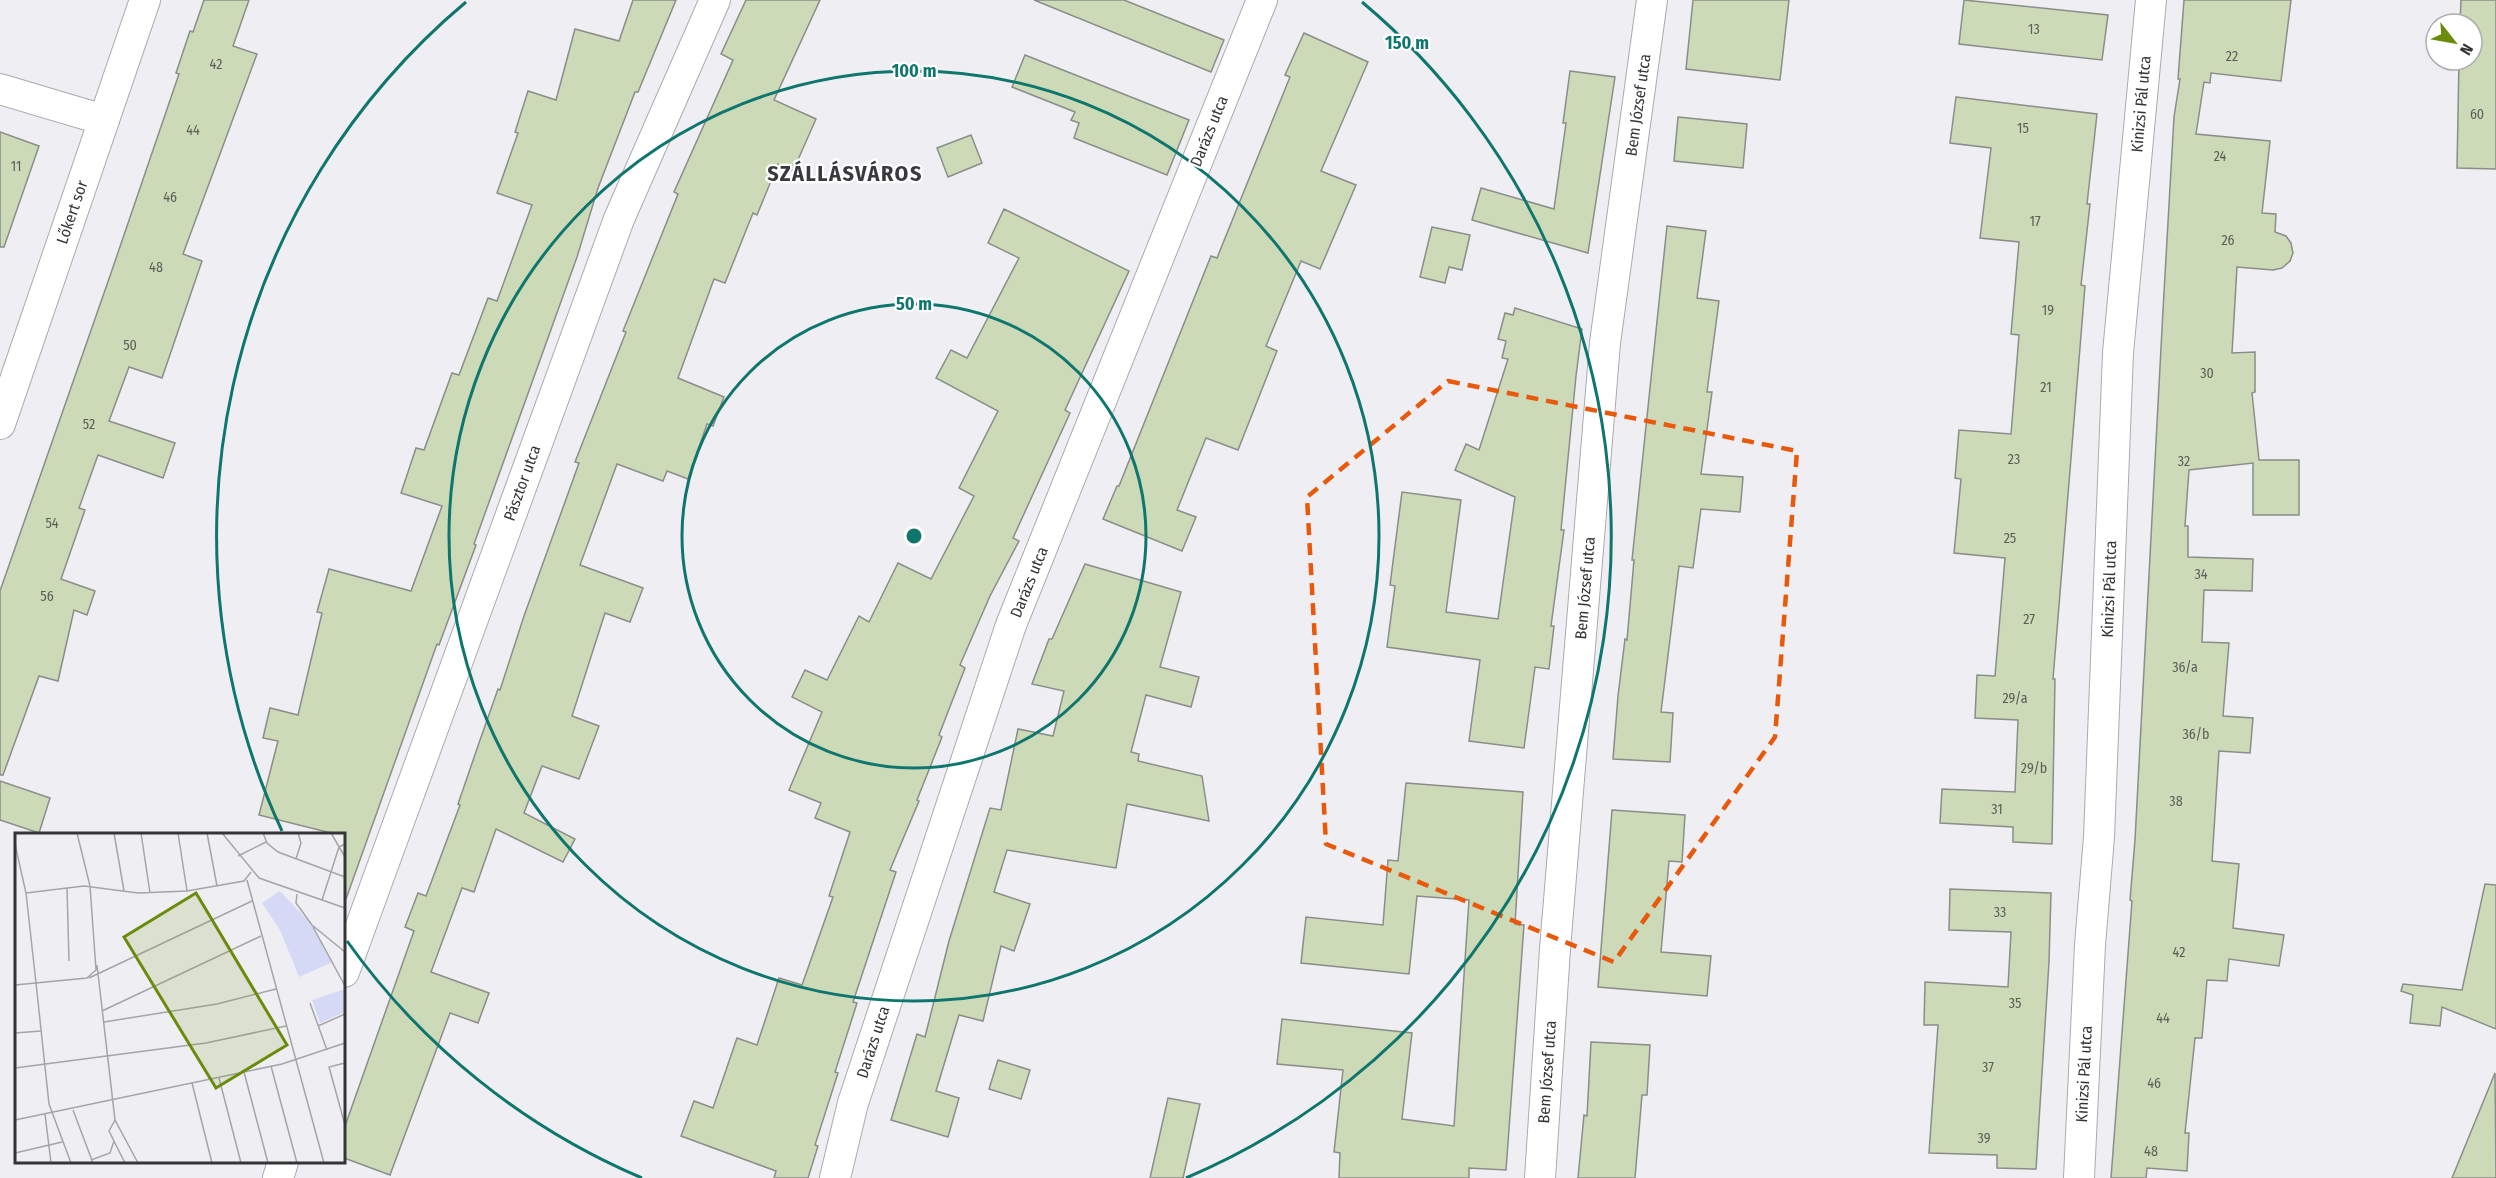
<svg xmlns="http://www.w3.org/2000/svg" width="2496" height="1178" font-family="'Fira Sans Condensed',sans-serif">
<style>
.building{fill:#cddab8;stroke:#8b8d89;stroke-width:1.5}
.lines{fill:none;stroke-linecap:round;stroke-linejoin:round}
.minor-casing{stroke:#ababaf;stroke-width:32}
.minor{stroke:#fff;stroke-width:30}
.marked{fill:none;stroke:#e8590c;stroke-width:4.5;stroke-dasharray:12 8;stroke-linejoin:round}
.ring{fill:none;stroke:#0f766e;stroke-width:3}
.labels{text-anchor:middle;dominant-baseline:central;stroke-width:4.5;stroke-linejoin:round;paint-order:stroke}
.number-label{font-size:14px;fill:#5b5e57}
.street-label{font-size:16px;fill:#353537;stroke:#fff}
.district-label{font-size:22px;font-weight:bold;letter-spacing:1.5px;fill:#393a3d;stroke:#fff}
.inset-road{fill:none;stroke:#a5a5a8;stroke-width:1.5}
.view{fill:#6a8b0c;fill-opacity:0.15;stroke:#6a8b0c;stroke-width:3}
.inset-edge{fill:none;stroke:#353537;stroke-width:3}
.centre{fill:#0f766e;stroke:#fff;stroke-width:3}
.ring-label{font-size:18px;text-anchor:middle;font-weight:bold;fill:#0f766e;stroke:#fff;stroke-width:4.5;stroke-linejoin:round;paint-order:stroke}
</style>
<rect width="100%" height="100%" fill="#efeff3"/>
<g class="building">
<path d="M 204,0 L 249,0 L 233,46 L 257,54 L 183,254 L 202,261 L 162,378 L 129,367 L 109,421 L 175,443 L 163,478 L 98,455 L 79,508 L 85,510 L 61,579 L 95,591 L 87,615 L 74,610 L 58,681 L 39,676 L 3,775 L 0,775 L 0,591 L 111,273 L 179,74 L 176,73 L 190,31 L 193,32 Z"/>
<path d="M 633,0 L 676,0 L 638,92 L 635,92 L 598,188 L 577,257 L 474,544 L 476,545 L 439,645 L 437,644 L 346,899 L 344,898 L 344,834 L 335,834 L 259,815 L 278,741 L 263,738 L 270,708 L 298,715 L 322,613 L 317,612 L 329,569 L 411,591 L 442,506 L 401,493 L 416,448 L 424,450 L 452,373 L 459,375 L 488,298 L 497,301 L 532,205 L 497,193 L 518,133 L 515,132 L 528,91 L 556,100 L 575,29 L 619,41 Z"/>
<path d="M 746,0 L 820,0 L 774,100 L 816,119 L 793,171 L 778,164 L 757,215 L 753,213 L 725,283 L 714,279 L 678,378 L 724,397 L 713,426 L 707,424 L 688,479 L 667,471 L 663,481 L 617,464 L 580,565 L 643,588 L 630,622 L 605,613 L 572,716 L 599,726 L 579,779 L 542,766 L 524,813 L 575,839 L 563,862 L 496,829 L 474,892 L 462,888 L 431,972 L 489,993 L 478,1023 L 450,1013 L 390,1175 L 344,1158 L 344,1129 L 414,931 L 405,927 L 418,893 L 426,896 L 460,805 L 458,804 L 479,743 L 498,689 L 500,690 L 524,616 L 579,463 L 575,462 L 626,332 L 623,331 L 678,194 L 674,192 L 733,60 L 721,54 Z"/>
<path d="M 1034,0 L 1124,0 L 1224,40 L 1211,72 Z"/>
<path d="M 1693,0 L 1789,0 L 1780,80 L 1686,69 Z"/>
<path d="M 1964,0 L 2108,15 L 2102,60 L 1959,44 Z"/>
<path d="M 2184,0 L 2291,0 L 2281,81 L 2211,73 L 2210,83 L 2204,82 L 2196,134 L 2270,141 L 2262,213 L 2276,214 L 2275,232 L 2286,236 L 2291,243 L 2293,253 L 2290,261 L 2282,268 L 2273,270 L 2237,267 L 2232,353 L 2255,352 L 2255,392 L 2252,393 L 2259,460 L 2299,460 L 2299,515 L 2253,515 L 2253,463 L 2189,470 L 2185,526 L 2188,526 L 2188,557 L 2253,559 L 2252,591 L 2204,590 L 2202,642 L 2229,643 L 2223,716 L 2253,718 L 2250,753 L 2219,751 L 2212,861 L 2239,864 L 2233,928 L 2284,935 L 2279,966 L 2229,959 L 2227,981 L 2207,980 L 2202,1038 L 2195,1038 L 2185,1133 L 2189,1133 L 2187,1171 L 2147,1168 L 2146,1178 L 2111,1178 L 2132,901 L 2130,900 L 2135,840 L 2163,310 L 2174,117 L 2180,79 L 2178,79 Z"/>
<path d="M 2461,0 L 2496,0 L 2496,169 L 2457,168 L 2459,60 L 2472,60 L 2472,24 L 2460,24 Z"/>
<path d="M 1304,33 L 1368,62 L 1321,171 L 1356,185 L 1320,269 L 1301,261 L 1266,346 L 1277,351 L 1238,450 L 1206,438 L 1177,510 L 1196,517 L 1182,551 L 1103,519 L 1117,486 L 1119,486 L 1211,256 L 1217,258 L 1290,77 L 1285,75 Z"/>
<path d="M 1025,55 L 1189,120 L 1167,175 L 1074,138 L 1079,123 L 1071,120 L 1075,112 L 1012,87 Z"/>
<path d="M 1570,71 L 1615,77 L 1588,253 L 1472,220 L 1481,188 L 1554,209 L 1566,123 L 1563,123 Z"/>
<path d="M 1956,97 L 2097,114 L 2087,204 L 2090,204 L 2081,285 L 2085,286 L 2053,679 L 2055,679 L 2052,844 L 2013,842 L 2013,827 L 1940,823 L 1942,789 L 2015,792 L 2018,720 L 1975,718 L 1977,675 L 1995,676 L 2005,558 L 1954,553 L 1961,479 L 1955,478 L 1959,430 L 2011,434 L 2019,335 L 2011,334 L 2019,242 L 1980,238 L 1991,148 L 1950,143 Z"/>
<path d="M 1678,117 L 1747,124 L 1743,168 L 1674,161 Z"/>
<path d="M 0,132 L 39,146 L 4,247 L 0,247 Z"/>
<path d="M 971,135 L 982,163 L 948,177 L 937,148 Z"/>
<path d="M 1004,209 L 1129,271 L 1065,410 L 1070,413 L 1013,538 L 1019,541 L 990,596 L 960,665 L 965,668 L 939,735 L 942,737 L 917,800 L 919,801 L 890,870 L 896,872 L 853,1002 L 857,1003 L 835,1072 L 838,1073 L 815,1145 L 818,1146 L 808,1178 L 774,1178 L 776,1171 L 681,1136 L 694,1101 L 713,1108 L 737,1038 L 757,1045 L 779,978 L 802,985 L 833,897 L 829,896 L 850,832 L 815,818 L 821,803 L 789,790 L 822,712 L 792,697 L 805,670 L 827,680 L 859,616 L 869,622 L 898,563 L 931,579 L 974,496 L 959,488 L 998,411 L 936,378 L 951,350 L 967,358 L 1019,258 L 988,243 Z"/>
<path d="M 1667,226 L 1706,231 L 1697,298 L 1719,301 L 1707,392 L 1712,392 L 1701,474 L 1743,477 L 1740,512 L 1701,509 L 1693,568 L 1679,566 L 1661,712 L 1673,713 L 1670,762 L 1613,759 L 1618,696 L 1625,639 L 1627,640 L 1634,560 L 1632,560 Z"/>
<path d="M 1432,227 L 1470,235 L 1462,270 L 1449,267 L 1445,283 L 1420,277 Z"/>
<path d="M 1515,308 L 1582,329 L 1576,376 L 1561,530 L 1564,530 L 1551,626 L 1554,626 L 1549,669 L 1535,667 L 1524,748 L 1469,741 L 1480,660 L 1387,647 L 1395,586 L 1390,585 L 1402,492 L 1461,500 L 1446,612 L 1498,619 L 1515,497 L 1455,470 L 1466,444 L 1479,450 L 1508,359 L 1502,358 L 1506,341 L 1498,339 L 1505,313 L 1513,315 Z"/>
<path d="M 1085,564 L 1181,592 L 1160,667 L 1199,677 L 1191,707 L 1146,695 L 1131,752 L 1139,754 L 1138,761 L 1202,776 L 1209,821 L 1127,804 L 1116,868 L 1007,850 L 994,892 L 1030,904 L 1014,951 L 1001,946 L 983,1021 L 959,1015 L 936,1091 L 959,1098 L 948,1137 L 891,1120 L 917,1034 L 925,1037 L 949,941 L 990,808 L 1001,810 L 1018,729 L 1053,736 L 1064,691 L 1032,684 L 1049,639 L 1052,639 Z"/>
<path d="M 0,781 L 50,798 L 39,833 L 0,820 Z"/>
<path d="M 1406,783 L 1523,792 L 1515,924 L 1524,925 L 1506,1170 L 1469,1168 L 1469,1178 L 1339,1178 L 1340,1153 L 1334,1152 L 1343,1070 L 1277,1064 L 1282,1019 L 1412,1033 L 1402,1119 L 1454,1126 L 1469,900 L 1417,896 L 1409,974 L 1301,963 L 1306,917 L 1383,925 L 1388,860 L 1398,861 Z"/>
<path d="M 1612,810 L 1685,815 L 1682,862 L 1669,861 L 1661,952 L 1711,956 L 1707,996 L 1598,987 Z"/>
<path d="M 2485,884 L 2496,885 L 2496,1029 L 2442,1007 L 2440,1026 L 2410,1023 L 2413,995 L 2401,991 L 2403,984 L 2462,990 Z"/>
<path d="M 1950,889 L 2051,893 L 2049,962 L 2036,1169 L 1997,1168 L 1997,1155 L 1929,1153 L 1938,1025 L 1924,1025 L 1925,982 L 2008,987 L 2011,932 L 1949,930 Z"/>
<path d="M 1591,1042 L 1650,1045 L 1647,1095 L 1642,1095 L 1635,1178 L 1578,1178 L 1584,1115 L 1587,1116 Z"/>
<path d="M 998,1060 L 1030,1070 L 1021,1099 L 989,1089 Z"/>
<path d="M 2495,1073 L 2496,1178 L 2452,1178 Z"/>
<path d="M 1168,1098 L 1200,1104 L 1183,1178 L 1150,1178 Z"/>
</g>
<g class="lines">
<defs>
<g id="minor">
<path d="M 0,89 L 104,120"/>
<path d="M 0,424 L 145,0"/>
<path d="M 344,972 L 619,219 L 715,0"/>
<path d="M 278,1178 L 283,1162"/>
<path d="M 835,1178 L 853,1103 L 1011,625 L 1262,0"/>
<path d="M 1540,1178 L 1555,949 L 1605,343 L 1652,0"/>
<path d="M 2079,1178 L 2090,945 L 2099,837 L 2118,353 L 2151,0"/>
</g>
</defs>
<use href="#minor" class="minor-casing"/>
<use href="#minor" class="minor"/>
</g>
<path class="marked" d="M 1448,381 L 1797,451 L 1775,737 L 1614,962 L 1326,844 L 1307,497 Z"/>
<g class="ring">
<circle cx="914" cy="536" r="232"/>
<circle cx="914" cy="536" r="465"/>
<path d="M642 1178A697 697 0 0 1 347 941M282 831A697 697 0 0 1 466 2M1362 2A697 697 0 0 1 1186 1178"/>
</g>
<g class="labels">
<g class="number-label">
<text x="2034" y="29">13</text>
<text x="2232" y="56">22</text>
<text x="216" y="64">42</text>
<text x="2477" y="114">60</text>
<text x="2023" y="128">15</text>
<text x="193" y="130">44</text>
<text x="2220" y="156">24</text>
<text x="16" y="166">11</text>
<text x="170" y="197">46</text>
<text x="2035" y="221">17</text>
<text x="2228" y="240">26</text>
<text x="156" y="267">48</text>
<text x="2048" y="310">19</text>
<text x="130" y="345">50</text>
<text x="2207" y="373">30</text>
<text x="2046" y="387">21</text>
<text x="89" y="424">52</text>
<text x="2014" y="459">23</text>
<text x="2184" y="461">32</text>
<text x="52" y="523">54</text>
<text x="2010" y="538">25</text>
<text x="2201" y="574">34</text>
<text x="47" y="596">56</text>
<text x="2029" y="619">27</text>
<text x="2185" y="667">36/a</text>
<text x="2015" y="698">29/a</text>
<text x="2196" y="734">36/b</text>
<text x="2034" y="768">29/b</text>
<text x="2176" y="801">38</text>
<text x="1997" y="809">31</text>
<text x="2000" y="912">33</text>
<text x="2179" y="952">42</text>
<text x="2015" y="1003">35</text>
<text x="2163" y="1018">44</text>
<text x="1988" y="1067">37</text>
<text x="2154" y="1083">46</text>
<text x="1984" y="1138">39</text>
<text x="2151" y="1151">48</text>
</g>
<g class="street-label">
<text transform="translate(2141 104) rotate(-85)">Kinizsi Pál utca</text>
<text transform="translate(1638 105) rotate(-82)">Bem József utca</text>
<text transform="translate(1209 131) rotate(-68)">Darázs utca</text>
<text transform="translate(72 212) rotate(-71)">Lőkert sor</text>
<text transform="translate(522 483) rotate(-70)">Pásztor utca</text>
<text transform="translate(1029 582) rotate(-68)">Darázs utca</text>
<text transform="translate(1585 588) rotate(-85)">Bem József utca</text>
<text transform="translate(2109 589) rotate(-88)">Kinizsi Pál utca</text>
<text transform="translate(873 1042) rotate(-72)">Darázs utca</text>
<text transform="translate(1547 1072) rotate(-86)">Bem József utca</text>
<text transform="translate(2084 1074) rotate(-87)">Kinizsi Pál utca</text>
</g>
<g class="district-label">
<text x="845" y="173">SZÁLLÁSVÁROS</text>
</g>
</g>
<g transform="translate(15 833)">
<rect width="330" height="330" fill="#efeff3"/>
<path d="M 265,58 L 297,92 L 318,129 L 284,144 L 265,97 L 247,70 ZM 330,156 L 330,179 L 305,190 L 297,167 Z" fill="#d5d9f5"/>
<path class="inset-road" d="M 99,0 L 109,58M 126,0 L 135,60M 163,0 L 172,58M 192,0 L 202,53M 207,0 L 244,45 L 330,75M 248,0 L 252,10 L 263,19 L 330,44M 316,0 L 330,24M 0,11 L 11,60 L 21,150M 223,23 L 251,9M 281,26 L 286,10 L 283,0M 232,47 L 309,330M 52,55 L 54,128M 11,60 L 69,53 L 123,60 L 172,58 L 229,48 L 236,39M 282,61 L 281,70 L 297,92 L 330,119M 307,67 L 324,14 L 330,11M 298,94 L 330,153M 82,132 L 100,287 L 123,330M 74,145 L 237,68M 21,150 L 34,271 L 56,330M 0,152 L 72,145 L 81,137 L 75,53 L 62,0M 295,170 L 312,217M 87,178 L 246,103M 89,189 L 202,171 L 261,156M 303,193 L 330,181M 0,200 L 26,198M 330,230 L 314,234 L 330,292M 256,233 L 282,330M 0,235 L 191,210 L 271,193M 229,239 L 253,330M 204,245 L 226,330M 177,250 L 197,330M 58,277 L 78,330M 30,281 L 36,330M 0,287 L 267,231 L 330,210M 100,287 L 94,298 L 110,330M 0,320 L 47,309M 76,327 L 95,320 L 99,308"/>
<path class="view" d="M 181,60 L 272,212 L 201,255 L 109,104 Z"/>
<rect width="330" height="330" class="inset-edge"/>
</g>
<circle cx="914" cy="536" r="9" class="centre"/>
<g class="ring-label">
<text x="1407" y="49">150 m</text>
<text x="914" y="77">100 m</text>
<text x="914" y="310">50 m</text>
</g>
<g transform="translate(2454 42) rotate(121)"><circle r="28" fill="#ffffff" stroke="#aeaeaf" stroke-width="1.5"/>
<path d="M0-4.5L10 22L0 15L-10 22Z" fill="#6a8b0c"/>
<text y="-9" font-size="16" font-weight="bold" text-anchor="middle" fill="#353537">N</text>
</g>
</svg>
